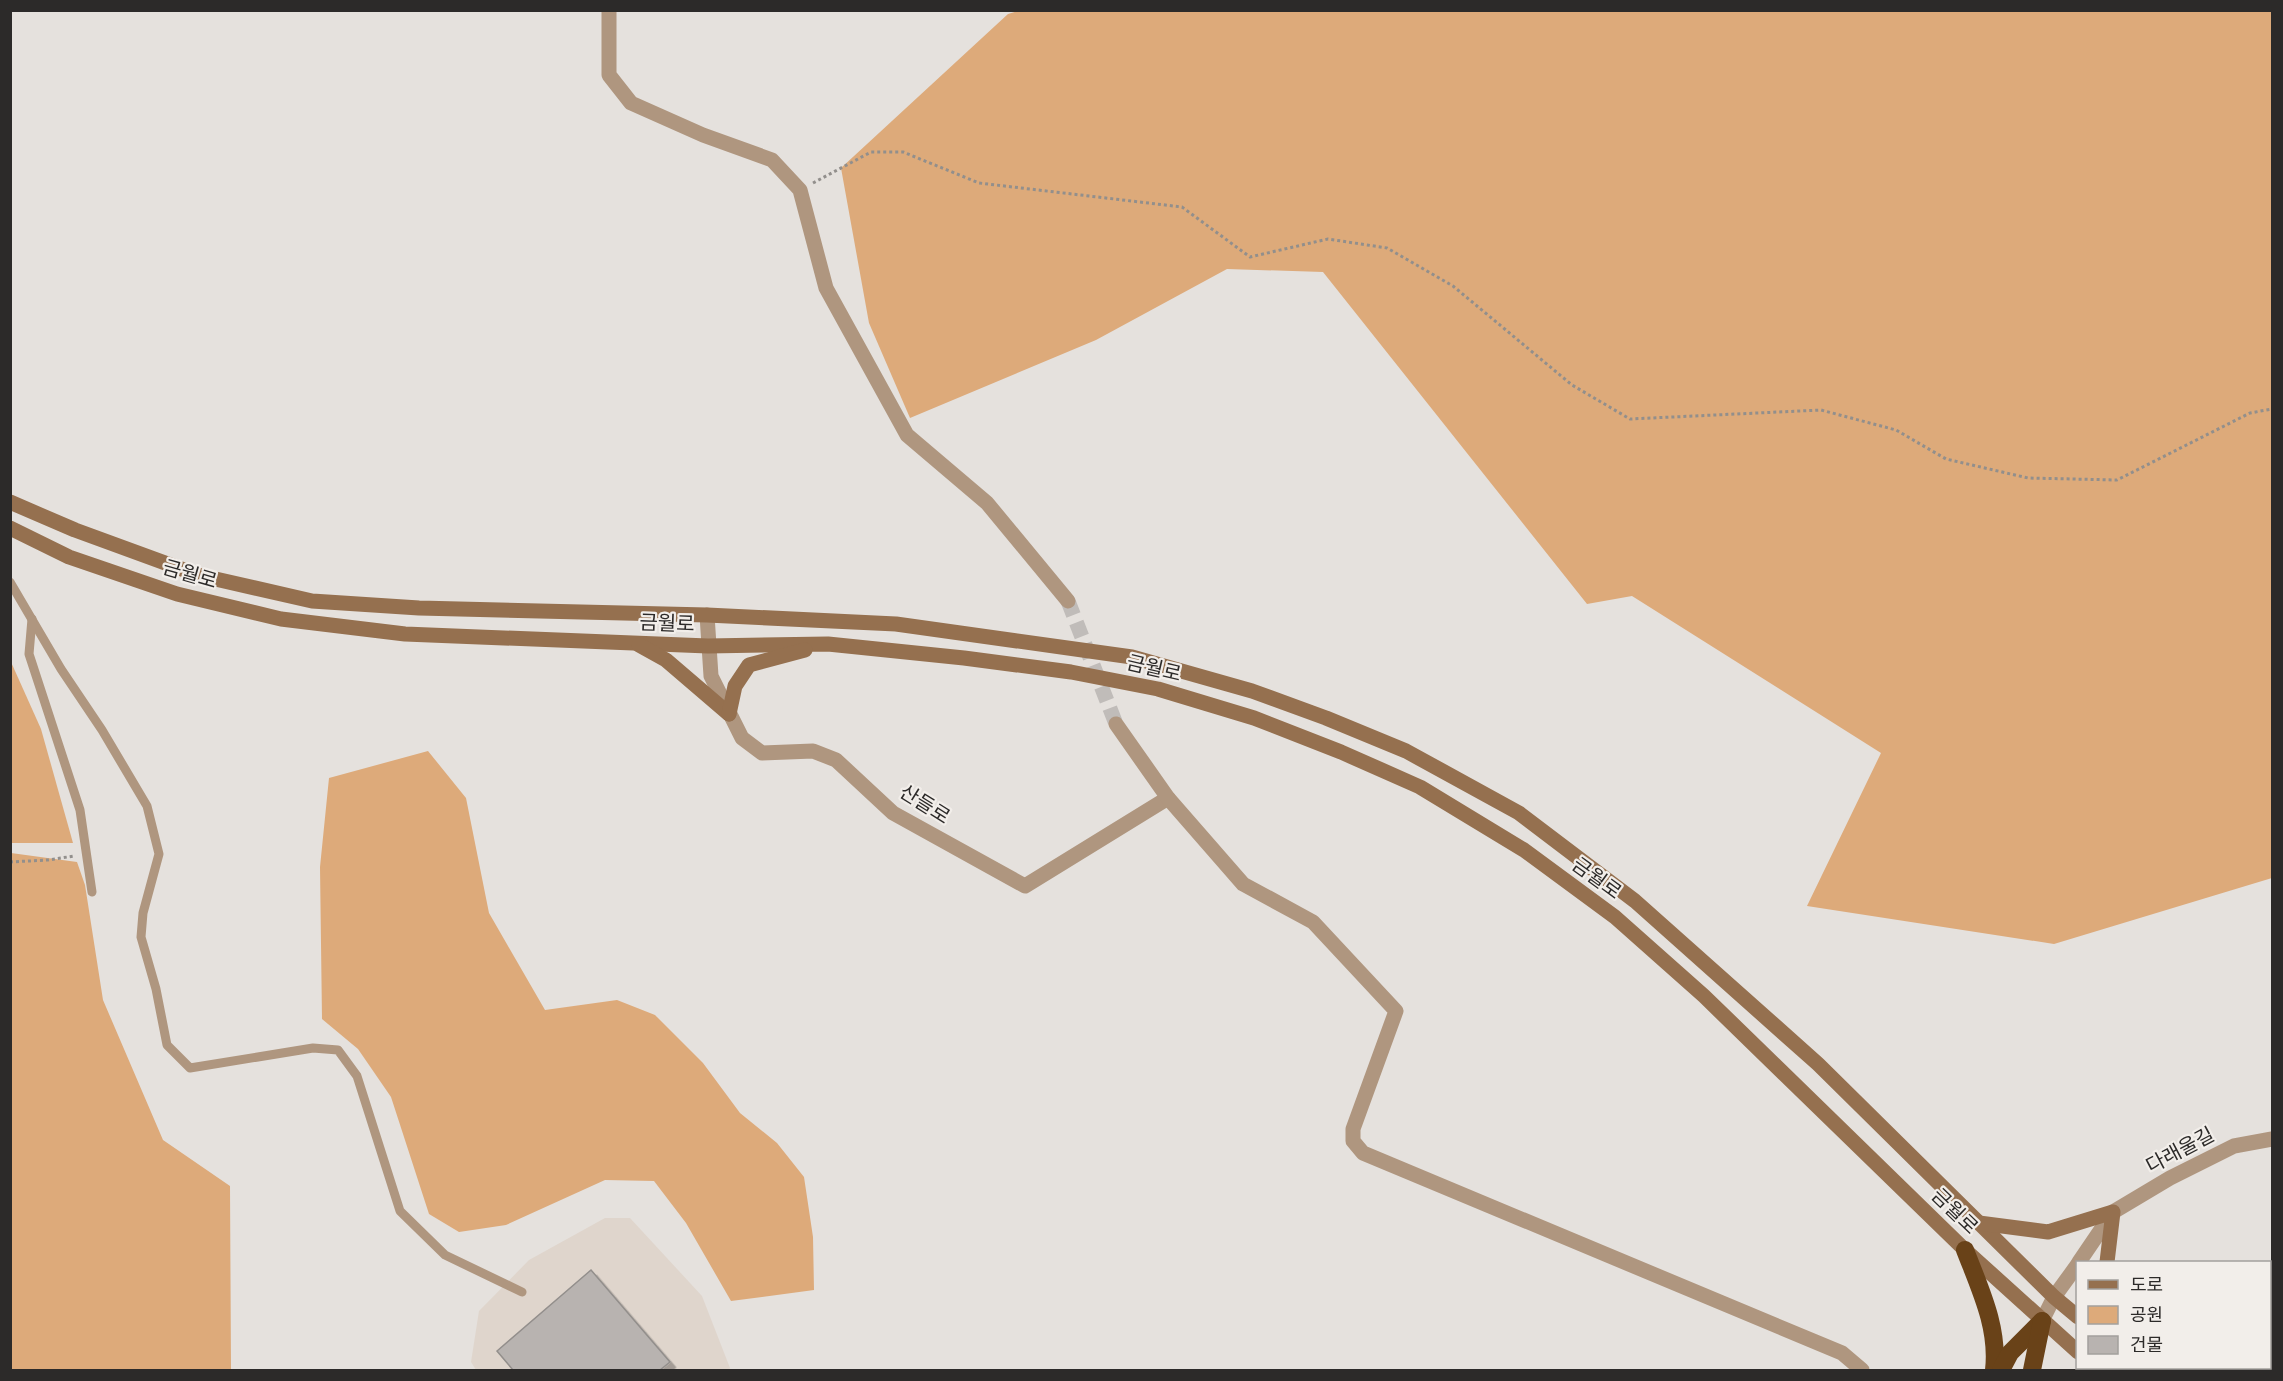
<svg xmlns="http://www.w3.org/2000/svg" width="2283" height="1381" font-family="'Roboto Condensed','Noto Sans KR',sans-serif">
<style>
.built{fill:#dfd5cc}
.green{fill:#ddaa7a}
.building{fill:#b8b3b0;stroke:#938f8c;stroke-width:1.5;filter:url(#shadow)}
.lines{fill:none;stroke-linecap:round;stroke-linejoin:round}
.street-tunnel{stroke:#c0bcb9;stroke-width:15;stroke-dasharray:15 8;stroke-linecap:butt}
.path{stroke:#928f8c;stroke-width:3;stroke-dasharray:3 3;stroke-linecap:butt}
.lane{stroke:#af967f;stroke-width:9}
.street{stroke:#af967f;stroke-width:15}
.secondary{stroke:#95704f;stroke-width:15}
.highway{stroke:#694218;stroke-width:18}
.labels{text-anchor:middle;dominant-baseline:central;stroke-width:4.5;stroke-linejoin:round;paint-order:stroke}
.street-label{font-size:20px;fill:#2c2a29;stroke:#f2eeea}
</style>
<defs>
<filter id="shadow"><feDropShadow dx="5.5" dy="5.5" stdDeviation="0" flood-color="#0004"/></filter>
</defs>
<rect width="100%" height="100%" fill="#e5e1dd"/>
<path class="built" d="M 605,1218 L 630,1218 L 702,1296 L 730,1368 L 729,1370 L 476,1370 L 471,1362 L 479,1311 L 529,1260 Z"/>
<g class="green">
<path d="M 1021,10 L 2272,11 L 2272,878 L 2054,944 L 1807,906 L 1881,753 L 1632,596 L 1587,604 L 1323,272 L 1227,269 L 1096,340 L 910,418 L 869,323 L 841,168 L 1008,14 Z"/>
<path d="M 11,662 L 41,729 L 73,843 L 11,843 Z"/>
<path d="M 428,751 L 466,798 L 489,913 L 545,1010 L 617,1000 L 655,1015 L 703,1063 L 740,1113 L 777,1143 L 804,1177 L 813,1237 L 814,1290 L 731,1301 L 686,1223 L 654,1181 L 605,1180 L 506,1225 L 459,1232 L 429,1214 L 391,1097 L 358,1049 L 322,1019 L 320,867 L 329,778 Z"/>
<path d="M 11,853 L 77,862 L 85,885 L 103,1000 L 163,1140 L 230,1186 L 231,1370 L 11,1370 Z"/>
</g>
<path class="building" d="M 591,1270 L 670,1362 L 660,1370 L 513,1370 L 497,1351 Z"/>
<g class="lines">
<path class="street-tunnel" d="M 1068,601 L 1116,724"/>
<g class="path">
<path d="M 813,183 L 871,152 L 903,152 L 979,183 L 1182,207 L 1250,257 L 1328,239 L 1387,248 L 1453,286 L 1572,385 L 1630,419 L 1821,410 L 1896,430 L 1946,459 L 2028,478 L 2117,480 L 2250,413 L 2272,409"/>
<path d="M 10,862 L 48,860 L 74,856"/>
</g>
<g class="lane">
<path d="M 10,582 L 61,669 L 102,730 L 147,806 L 159,854 L 143,913 L 141,937 L 156,989 L 167,1045 L 190,1068 L 313,1048 L 338,1050 L 357,1076 L 400,1211 L 445,1255 L 522,1292"/>
<path d="M 32,619 L 29,654 L 80,810 L 92,892"/>
</g>
<g class="street">
<path d="M 609,10 L 609,75 L 631,103 L 703,135 L 772,160 L 800,190 L 826,288 L 907,435 L 987,503 L 1068,601"/>
<path d="M 707,615 L 711,676 L 742,738 L 762,753 L 813,751 L 836,760 L 893,813 L 1025,886 L 1168,798"/>
<path d="M 1116,724 L 1168,798 L 1243,884 L 1313,922 L 1396,1011 L 1353,1129 L 1353,1141 L 1363,1153 L 1842,1353 L 1862,1370"/>
<path d="M 2079,1262 L 2113,1212 L 2170,1178 L 2234,1146 L 2272,1139"/>
<path d="M 2042,1321 L 2054,1297 L 2078,1264"/>
</g>
<g class="secondary">
<path d="M 10,502 L 75,530 L 198,575 L 312,601 L 419,608 L 707,615 L 896,624 L 1132,657 L 1252,691 L 1326,718 L 1406,751 L 1519,813 L 1635,901 L 1818,1064 L 2054,1297 L 2078,1317"/>
<path d="M 10,528 L 69,557 L 177,594 L 281,619 L 405,634 L 708,646 L 828,644 L 964,658 L 1071,672 L 1158,689 L 1254,718 L 1341,752 L 1420,787 L 1524,850 L 1615,917 L 1704,996 L 1965,1250 L 2078,1352"/>
<path d="M 639,645 L 666,660 L 729,714"/>
<path d="M 729,714 L 735,686 L 749,665 L 805,650"/>
<path d="M 1979,1223 L 2048,1232 L 2113,1212 L 2107,1262"/>
<path d="M 2095,1368 L 2099,1370"/>
<path d="M 2137,1368 L 2141,1370"/>
</g>
<g class="highway">
<path d="M 1965,1250 C 1980,1289 1999,1328 1994,1370"/>
<path d="M 2001,1370 L 2010,1353 L 2042,1321"/>
<path d="M 2032,1370 L 2042,1321"/>
</g>
</g>
<g class="labels">
<g class="street-label">
<text transform="translate(190 574) rotate(16)">금월로</text>
<text transform="translate(667 623) rotate(2)">금월로</text>
<text transform="translate(1154 668) rotate(13)">금월로</text>
<text transform="translate(925 804) rotate(32)">산들로</text>
<text transform="translate(1597 878) rotate(36)">금월로</text>
<text transform="translate(2180 1150) rotate(-28)">다래울길</text>
<text transform="translate(1955 1211) rotate(44)">금월로</text>
</g>
</g>
<rect width="2283" height="1381" fill="none" stroke="#2c2a29" stroke-width="24"/>
<rect x="2076" y="1261" width="195" height="108" fill="#f2eeea" stroke="#a3a09d" stroke-width="1.5"/>
<rect x="2088" y="1280" width="30" height="9" fill="#95704f" stroke="#a3a09d" stroke-width="1.5"/>
<text x="2130" y="1291" font-size="18" fill="#2c2a29">도로</text>
<rect x="2088" y="1306" width="30" height="18" fill="#ddaa7a" stroke="#a3a09d" stroke-width="1.5"/>
<text x="2130" y="1321" font-size="18" fill="#2c2a29">공원</text>
<rect x="2088" y="1336" width="30" height="18" fill="#b8b3b0" stroke="#a3a09d" stroke-width="1.5"/>
<text x="2130" y="1351" font-size="18" fill="#2c2a29">건물</text>
</svg>
